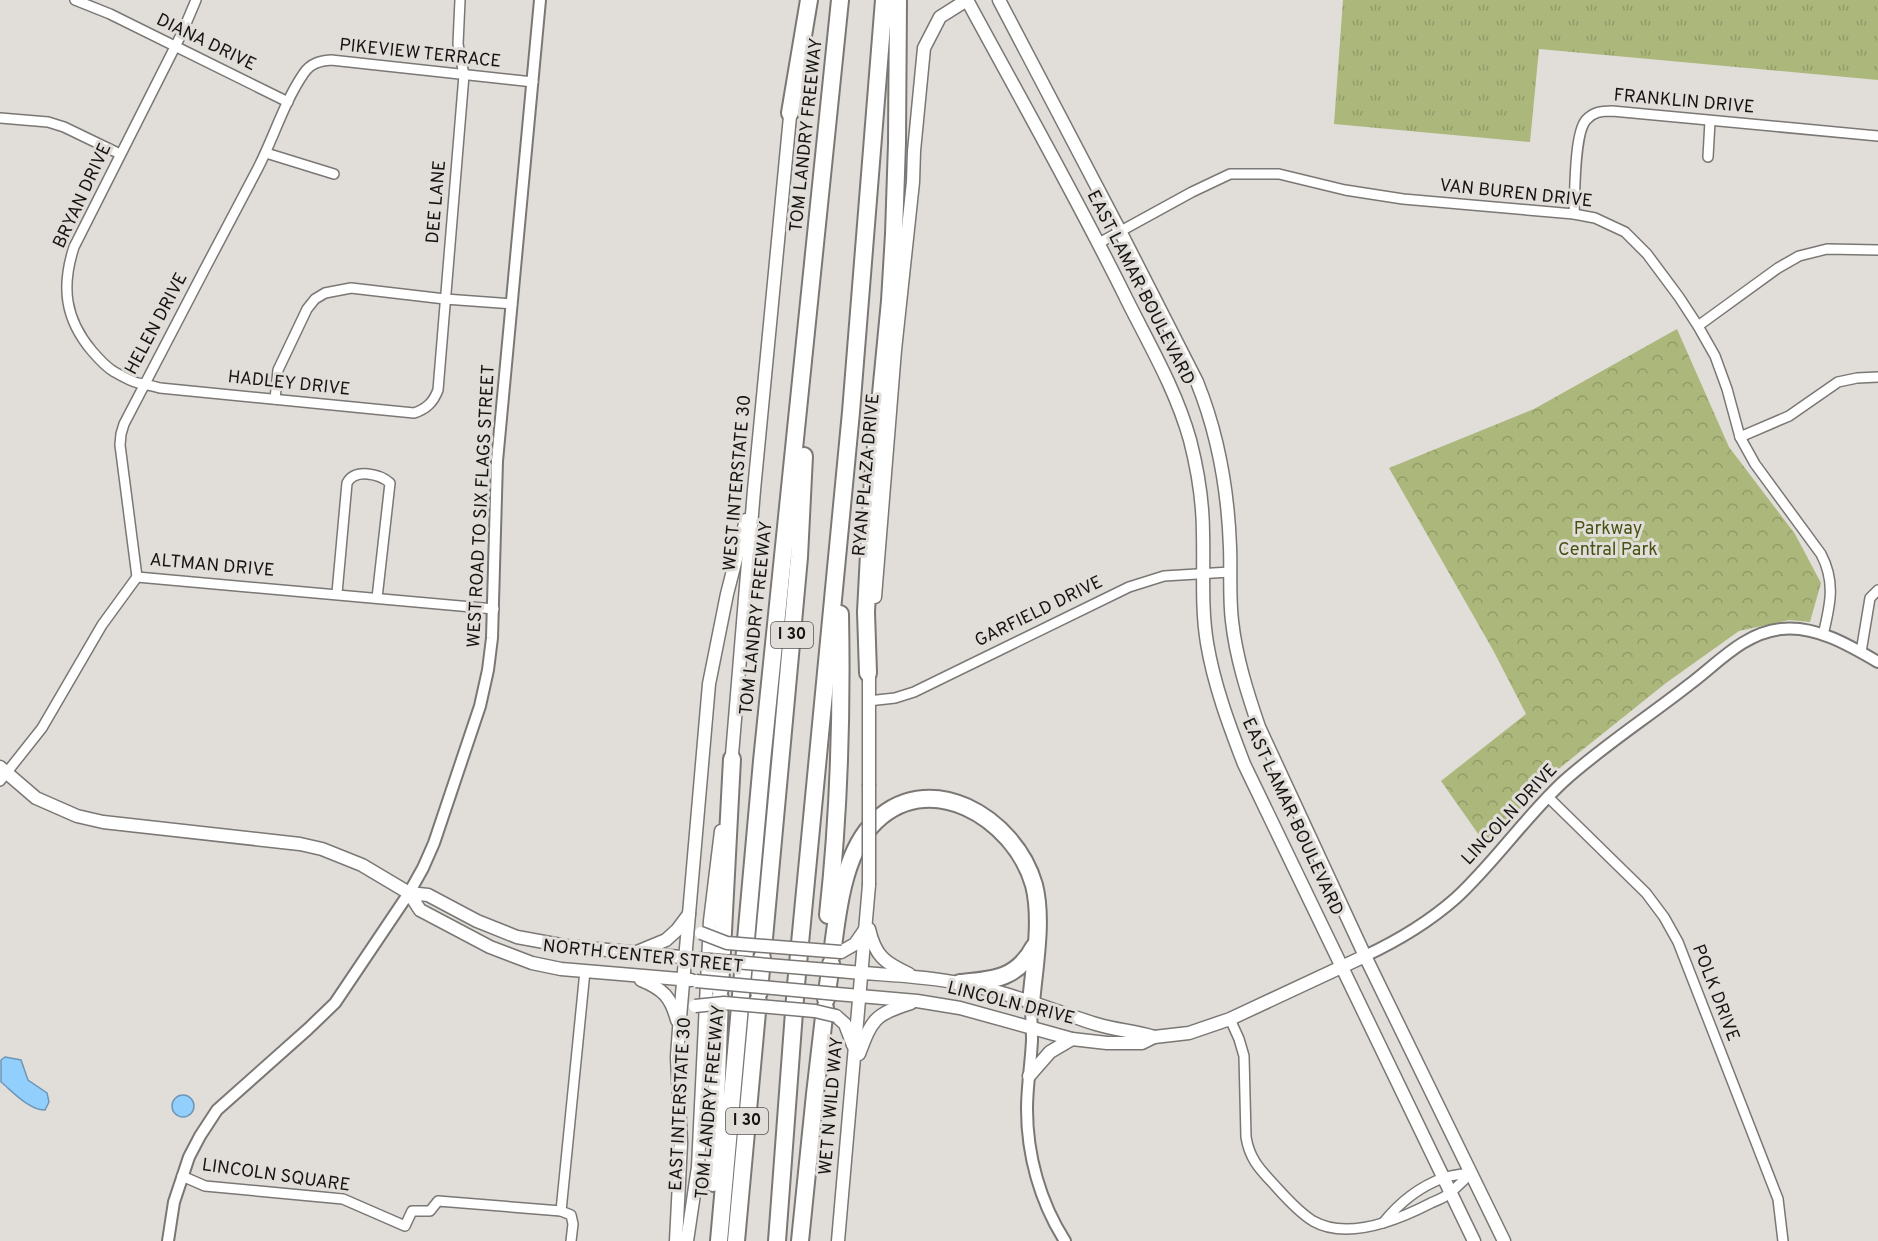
<svg xmlns="http://www.w3.org/2000/svg" width="1878" height="1241" font-family="Overpass,sans-serif">
<style>
.grass{fill:url(#grass-tufts)}
.park{fill:url(#park-crowns)}
.water{fill:#93cffd;stroke:#6e97b7;stroke-width:1.5}
.lines{fill:none;stroke-linecap:round;stroke-linejoin:round}
.minor-casing{stroke:#7a7774;stroke-width:12}
.tertiary-casing{stroke:#7a7774;stroke-width:14}
.secondary-casing{stroke:#7a7774;stroke-width:15}
.motorway-casing{stroke:#7a7774;stroke-width:20}
.minor{stroke:#fff;stroke-width:9}
.tertiary{stroke:#fff;stroke-width:10}
.secondary{stroke:#fff;stroke-width:12}
.motorway{stroke:#fff;stroke-width:16}
.secondary-bridge-casing{stroke:#7a7774;stroke-width:15;stroke-linecap:butt}
.secondary-bridge{stroke:#fff;stroke-width:12}
.labels{text-anchor:middle;dominant-baseline:central;stroke-width:6;stroke-linejoin:round;paint-order:stroke}
.shield{fill:#e1deda;stroke:#54514f;stroke-width:1.5}
.shield-label{font-size:16px;font-weight:bold;fill:#171514}
.street-label{font-size:18px;fill:#171514;stroke:#e1deda}
.park-label{font-size:18px;fill:#485213;stroke:#e1deda}
</style>
<defs>
<pattern id="grass-tufts" width="24" height="20" patternUnits="userSpaceOnUse" patternTransform="scale(1.5)"><rect width="24" height="20" fill="#abb77b"/><path d="M3 7l-1-3M5 7V3M7 7l1-3M15 17l-1-3M17 17v-4M19 17l1-3" fill="none" stroke="#929c69"/></pattern>
<pattern id="park-crowns" width="20" height="18" patternUnits="userSpaceOnUse" patternTransform="scale(1.5)"><rect width="20" height="18" fill="#abb77b"/><path d="M2 6a3 3 0 1 1 6 0M12 15a3 3 0 1 1 6 0" fill="none" stroke="#929c69"/></pattern>
</defs>
<rect width="100%" height="100%" fill="#e1deda"/>
<path class="grass" d="M 1343,0 L 1878,0 L 1878,80 L 1539,49 L 1530,142 L 1334,124 Z"/>
<path class="park" d="M 1677,329 L 1729,447 L 1795,534 L 1821,583 L 1810,622 L 1789,620 L 1739,631 L 1666,683 L 1556,771 L 1486,845 L 1441,781 L 1526,714 L 1493,650 L 1389,468 L 1534,409 Z"/>
<g class="water">
<path d="M 5,1057 L 21,1060 L 28,1080 L 47,1093 L 49,1102 L 45,1110 C 30,1111 12,1091 1,1082 L 1,1060 Z"/>
<circle cx="183" cy="1106" r="11"/>
</g>
<g class="lines">
<defs>
<g id="minor">
<path d="M 75,0 L 110,14 L 288,102"/>
<path d="M 196,0 L 182,33 L 74,247 C 61,287 65,319 92,351 C 98,358 105,366 113,371 C 120,375 130,381 138,383 C 147,385 150,385 160,388 L 414,413 C 426,409 433,403 438,390 L 464,75 L 458,44 L 460,0"/>
<path d="M 0,118 L 48,122 L 64,127 L 120,154"/>
<path d="M 266,153 L 334,174"/>
<path d="M 1708,157 L 1710,121"/>
<path d="M 1574,214 C 1575,194 1574,134 1586,120 C 1593,112 1601,111 1612,111 L 1878,136"/>
<path d="M 1099,243 L 1192,192 L 1230,174 L 1279,174 L 1345,190 L 1403,199 L 1574,214 L 1595,218 L 1625,232 L 1647,254 L 1679,297 L 1698,326 L 1715,356 L 1727,389 L 1740,437 L 1755,464 L 1821,554 C 1836,582 1830,606 1823,635"/>
<path d="M 1698,326 L 1778,268 L 1799,256 L 1827,249 L 1878,250"/>
<path d="M 275,399 L 278,370 L 307,309 L 315,299 L 325,293 L 351,288 L 445,299 L 512,304"/>
<path d="M 1740,437 L 1789,416 L 1838,382 L 1857,378 L 1878,377"/>
<path d="M 137,577 L 120,445 L 121,434 L 124,424 C 168,339 213,253 258,168 C 274,137 284,102 304,73 C 311,63 320,61 331,60 L 533,82"/>
<path d="M 137,577 L 494,609"/>
<path d="M 337,593 L 347,483 C 355,468 380,474 390,483 L 377,598"/>
<path d="M 1861,652 L 1870,598 L 1878,590"/>
<path d="M 868,701 L 895,698 L 914,692 L 1129,587 L 1164,576 L 1230,572"/>
<path d="M 0,781 L 42,728 L 102,625 L 137,577"/>
<path d="M 1548,797 L 1646,893 L 1664,917 L 1678,942 L 1778,1199 L 1783,1241"/>
<path d="M 1230,1019 L 1239,1039 L 1244,1056 L 1246,1137 C 1250,1162 1263,1172 1279,1190 C 1289,1201 1300,1213 1313,1221 C 1348,1241 1400,1219 1431,1203 C 1438,1200 1446,1197 1451,1192 C 1458,1186 1465,1179 1471,1173"/>
<path d="M 182,1176 L 205,1186 L 343,1199 L 405,1226 L 412,1211 L 430,1211 L 438,1201 L 561,1211 L 571,1215 L 573,1224 L 571,1241"/>
<path d="M 561,1211 L 585,971"/>
<path d="M 1383,1223 C 1399,1203 1419,1187 1443,1178 C 1452,1175 1462,1174 1471,1173"/>
</g>
<g id="tertiary">
<path d="M 1365,956 C 1397,941 1430,921 1456,898 C 1495,862 1525,817 1564,781 C 1603,746 1648,717 1690,684 C 1718,663 1744,633 1781,629 C 1815,625 1849,645 1878,662"/>
<path d="M 1031,1003 C 1031,1015 1032,1028 1032,1040 C 1031,1063 1027,1086 1027,1109 C 1027,1155 1040,1202 1065,1241"/>
<path d="M 168,1241 L 174,1202 L 189,1157 L 200,1136 L 217,1110 L 308,1029 L 335,1003 L 409,893 L 423,868 L 434,843 L 480,706 L 488,670 L 492,638 L 497,461 L 540,0"/>
</g>
<g id="secondary">
<path d="M 967,0 C 1021,100 1077,198 1127,300 C 1150,346 1176,390 1190,440 C 1198,471 1203,502 1203,534 C 1204,570 1201,607 1207,643 C 1214,685 1229,725 1244,764 L 1474,1241"/>
<path d="M 999,0 L 1120,231 L 1197,382 C 1218,434 1228,491 1230,547 C 1231,572 1229,596 1232,621 C 1236,657 1247,692 1259,727 L 1365,956 L 1504,1241"/>
<path d="M 875,597 L 895,350 L 913,182 L 914,151 L 924,48 L 940,17 L 967,0"/>
<path d="M 0,767 L 36,798 L 77,816 L 103,822 L 300,844 L 322,849 L 362,865 L 409,893 L 428,895 L 477,921 L 517,937 L 566,946 L 691,958"/>
<path d="M 731,767 L 754,490 L 791,106"/>
<path d="M 869,784 L 869,665"/>
<path d="M 409,893 L 420,910 L 490,947 L 532,963 L 561,969 L 691,980"/>
<path d="M 869,929 C 875,956 885,963 909,974"/>
<path d="M 637,952 L 666,940 L 677,930 L 689,914"/>
<path d="M 841,952 L 855,944 L 864,931"/>
<path d="M 840,971 C 879,975 920,975 959,983 C 1006,991 1051,1010 1096,1024 C 1115,1030 1135,1031 1154,1037"/>
<path d="M 641,980 C 663,989 671,997 677,1020"/>
<path d="M 837,994 L 917,1001 L 960,1008 L 1072,1039 L 1107,1043 L 1142,1043 L 1154,1037 L 1189,1033 L 1230,1019 L 1365,956"/>
<path d="M 836,1016 L 845,1024 L 853,1045"/>
<path d="M 859,1054 C 872,1019 875,1014 911,1003"/>
<path d="M 1029,1076 L 1050,1052 L 1072,1039"/>
<path d="M 676,1241 L 681,1143 L 677,1057 L 679,1029 L 709,684 L 727,594 L 746,520"/>
<path d="M 687,1241 L 698,1167 L 710,921 L 721,831"/>
<path d="M 838,1241 L 869,885"/>
</g>
<g id="motorway">
<path d="M 790,113 L 809,0"/>
<path d="M 868,673 L 866,612 L 873,477 L 890,301 L 894,234 L 897,143 L 898,0"/>
<path d="M 828,915 C 839,815 842,715 840,614"/>
<path d="M 763,949 L 799,557 L 804,456"/>
<path d="M 832,955 C 837,914 843,857 871,826 C 927,764 1015,818 1034,885 C 1043,920 1034,967 1031,1003"/>
<path d="M 960,983 C 993,980 1017,979 1034,947"/>
<path d="M 720,989 L 732,759"/>
<path d="M 759,992 L 762,958"/>
<path d="M 826,999 L 831,964"/>
<path d="M 713,1183 L 720,998"/>
<path d="M 719,1241 L 762,761 L 840,0"/>
<path d="M 736,1241 L 758,1001"/>
<path d="M 777,1241 L 796,985 L 851,412 L 884,0"/>
<path d="M 800,1241 L 815,1094 L 825,1008"/>
</g>
</defs>
<use href="#minor" class="minor-casing"/>
<use href="#tertiary" class="tertiary-casing"/>
<use href="#secondary" class="secondary-casing"/>
<use href="#motorway" class="motorway-casing"/>
<use href="#minor" class="minor"/>
<use href="#tertiary" class="tertiary"/>
<use href="#secondary" class="secondary"/>
<use href="#motorway" class="motorway"/>
<defs>
<g id="secondary-bridge">
<path d="M 869,885 L 869,784"/>
<path d="M 701,933 L 727,943 L 841,952"/>
<path d="M 698,959 L 840,971"/>
<path d="M 696,981 L 837,994"/>
<path d="M 695,1006 L 724,1003 L 815,1011 L 836,1016"/>
</g>
</defs>
<use href="#secondary-bridge" class="secondary-bridge-casing"/>
<use href="#secondary-bridge" class="secondary-bridge"/>
</g>
<g class="labels">
<g class="shield">
<rect x="771" y="622" width="42" height="26" rx="4.5"/>
<rect x="726" y="1108" width="42" height="26" rx="4.5"/>
</g>
<g class="shield-label">
<text x="792" y="635">I 30</text>
<text x="747" y="1121">I 30</text>
</g>
<g class="street-label">
<text transform="translate(206 43) rotate(26)">DIANA DRIVE</text>
<text transform="translate(420 54) rotate(6)">PIKEVIEW TERRACE</text>
<text transform="translate(1684 102) rotate(5)">FRANKLIN DRIVE</text>
<text transform="translate(807 135) rotate(-84)">TOM LANDRY FREEWAY</text>
<text transform="translate(1516 194) rotate(6)">VAN BUREN DRIVE</text>
<text transform="translate(83 196) rotate(-65)">BRYAN DRIVE</text>
<text transform="translate(437 202) rotate(-85)">DEE LANE</text>
<text transform="translate(1140 288) rotate(63)">EAST LAMAR BOULEVARD</text>
<text transform="translate(157 324) rotate(-62)">HELEN DRIVE</text>
<text transform="translate(289 384) rotate(6)">HADLEY DRIVE</text>
<text transform="translate(867 475) rotate(-85)">RYAN PLAZA DRIVE</text>
<text transform="translate(738 483) rotate(-85)">WEST INTERSTATE 30</text>
<text transform="translate(482 506) rotate(-87)">WEST ROAD TO SIX FLAGS STREET</text>
<text transform="translate(212 566) rotate(5)">ALTMAN DRIVE</text>
<text transform="translate(1039 612) rotate(-26)">GARFIELD DRIVE</text>
<text transform="translate(757 618) rotate(-84)">TOM LANDRY FREEWAY</text>
<text transform="translate(1510 815) rotate(-47)">LINCOLN DRIVE</text>
<text transform="translate(1292 817) rotate(65)">EAST LAMAR BOULEVARD</text>
<text transform="translate(643 957) rotate(6)">NORTH CENTER STREET</text>
<text transform="translate(1715 993) rotate(69)">POLK DRIVE</text>
<text transform="translate(1011 1004) rotate(14)">LINCOLN DRIVE</text>
<text transform="translate(711 1102) rotate(-85)">TOM LANDRY FREEWAY</text>
<text transform="translate(681 1104) rotate(-87)">EAST INTERSTATE 30</text>
<text transform="translate(832 1106) rotate(-85)">WET N WILD WAY</text>
<text transform="translate(276 1176) rotate(8)">LINCOLN SQUARE</text>
</g>
<g class="park-label">
<text x="1608" y="529">Parkway<tspan x="1608" dy="21">Central Park</tspan></text>
</g>
</g>
</svg>
